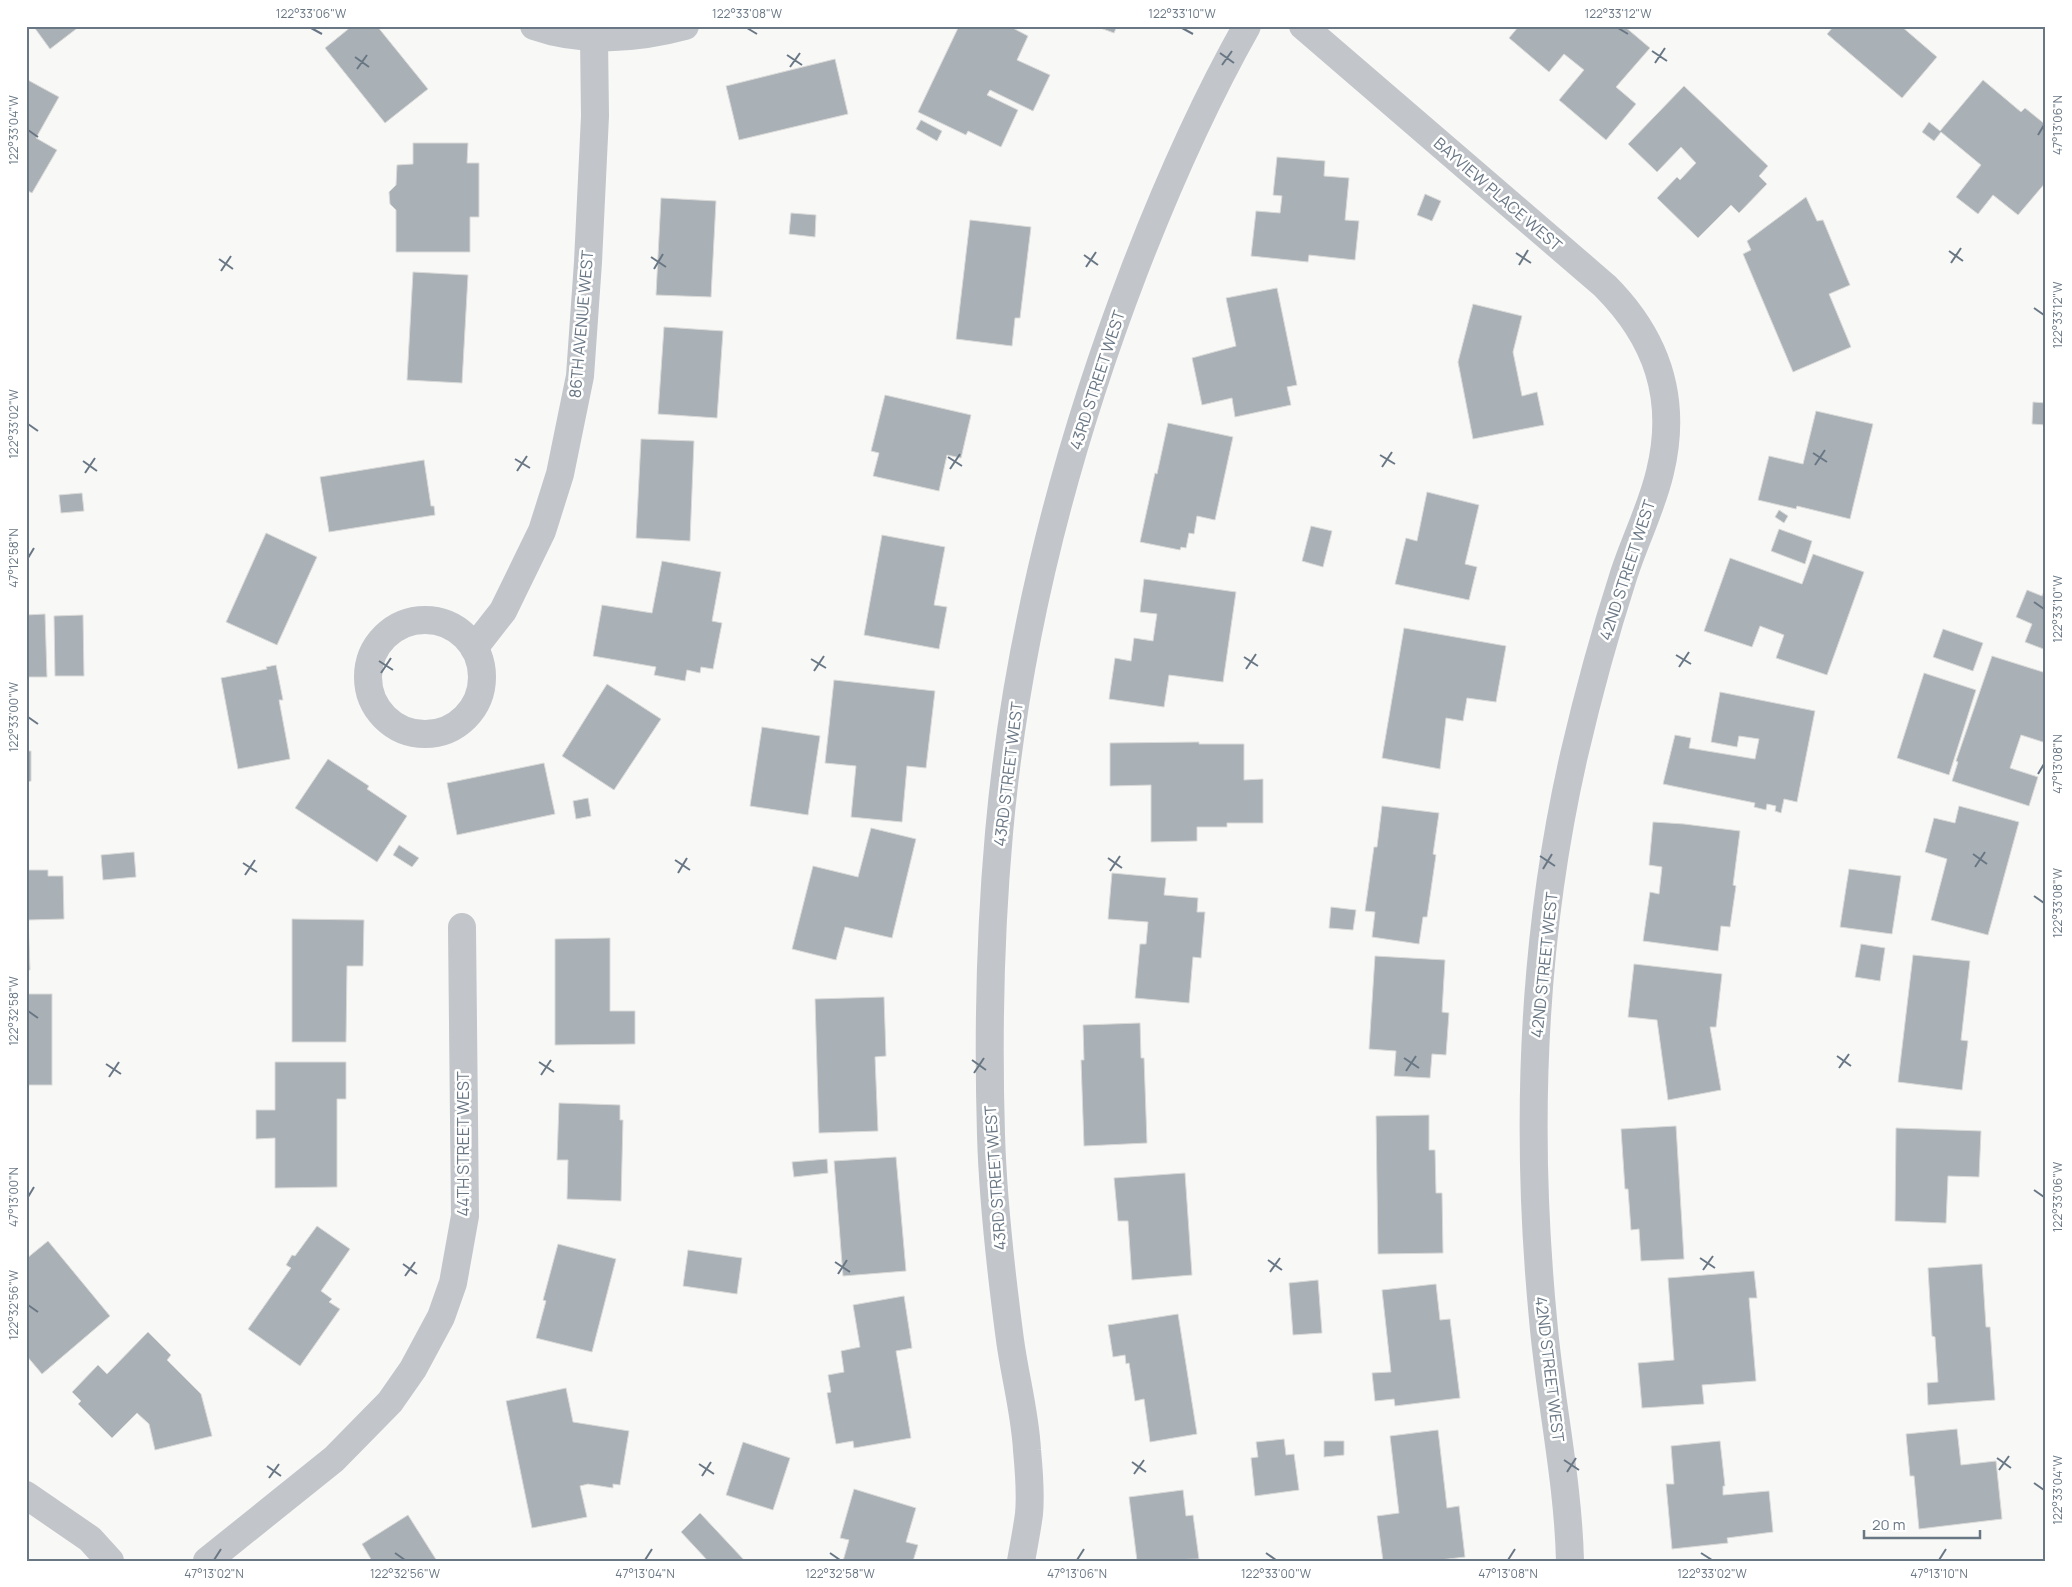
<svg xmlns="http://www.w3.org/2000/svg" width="2072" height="1587" font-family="Manrope,sans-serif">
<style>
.building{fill:#a9b0b6;stroke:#dadad8}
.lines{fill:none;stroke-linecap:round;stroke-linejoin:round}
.minor{stroke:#c2c5c9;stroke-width:28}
.ticks{fill:none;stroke:#697785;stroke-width:2}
.labels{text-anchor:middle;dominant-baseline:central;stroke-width:5;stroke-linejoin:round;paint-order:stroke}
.street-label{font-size:16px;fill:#697785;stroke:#fff}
.neatline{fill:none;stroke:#697785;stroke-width:2}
.ticks-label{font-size:12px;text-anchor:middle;fill:#697785}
</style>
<rect width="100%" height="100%" fill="#f8f8f6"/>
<g class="building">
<path d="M 35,26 L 80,26 L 50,49 L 34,27 Z"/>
<path d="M 352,26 L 377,26 L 428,89 L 385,123 L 325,48 Z"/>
<path d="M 959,26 L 1009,26 L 1028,36 L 1017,60 L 1050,75 L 1033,111 L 990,90 L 987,95 L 1018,110 L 1001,147 L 968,131 L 966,135 L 918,112 Z"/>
<path d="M 1095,26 L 1117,26 L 1114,33 Z"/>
<path d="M 1519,26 L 1624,26 L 1650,48 L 1616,87 L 1636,104 L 1606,140 L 1559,100 L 1584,70 L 1564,54 L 1549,72 L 1509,38 Z"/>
<path d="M 1834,26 L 1901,26 L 1937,57 L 1902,98 L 1827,34 Z"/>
<path d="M 835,59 L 848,114 L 739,140 L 726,86 Z"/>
<path d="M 26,79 L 59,97 L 36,138 L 57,150 L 32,193 L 26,190 Z"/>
<path d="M 1983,80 L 2021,112 L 2025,108 L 2046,125 L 2046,182 L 2018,215 L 1993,195 L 1978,214 L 1956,197 L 1981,165 L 1941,132 L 1934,141 L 1922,132 L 1929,122 L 1940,131 Z"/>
<path d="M 1684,86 L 1768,166 L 1759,176 L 1767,184 L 1739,213 L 1731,205 L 1698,238 L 1657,198 L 1677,177 L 1680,180 L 1696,163 L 1681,147 L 1657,172 L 1628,144 Z"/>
<path d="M 921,120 L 942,131 L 937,141 L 916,129 Z"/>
<path d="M 413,143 L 468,143 L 467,163 L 479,163 L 479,217 L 470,217 L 470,252 L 396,252 L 396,210 L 390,204 L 389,192 L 396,185 L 397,165 L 413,164 Z"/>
<path d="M 1277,157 L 1325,161 L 1324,176 L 1349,178 L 1345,220 L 1359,221 L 1355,260 L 1309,255 L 1308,262 L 1251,256 L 1256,211 L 1280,213 L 1282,196 L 1273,195 Z"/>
<path d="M 1425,194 L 1441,201 L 1432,221 L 1417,215 Z"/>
<path d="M 1806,197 L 1817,221 L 1823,220 L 1850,285 L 1829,294 L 1851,347 L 1793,372 L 1743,254 L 1751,250 L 1747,241 Z"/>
<path d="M 661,198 L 716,201 L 711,297 L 656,295 Z"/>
<path d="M 791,213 L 816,215 L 815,237 L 789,234 Z"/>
<path d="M 970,220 L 1031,227 L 1020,318 L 1015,318 L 1012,346 L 956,339 Z"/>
<path d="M 413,272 L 468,275 L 462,383 L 407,380 Z"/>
<path d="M 1277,288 L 1297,385 L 1287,387 L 1291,405 L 1235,417 L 1232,398 L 1202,405 L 1192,358 L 1236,346 L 1226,298 Z"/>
<path d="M 1473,304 L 1522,316 L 1513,352 L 1522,396 L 1537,392 L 1544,425 L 1473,439 L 1458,362 Z"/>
<path d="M 664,327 L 723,331 L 717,418 L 658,414 Z"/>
<path d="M 885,395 L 971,415 L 961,458 L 947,455 L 939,491 L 873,476 L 879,453 L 871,451 Z"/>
<path d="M 2033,402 L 2046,403 L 2046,425 L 2032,424 Z"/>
<path d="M 1816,411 L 1873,424 L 1850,519 L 1797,506 L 1796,509 L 1758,500 L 1769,456 L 1803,464 Z"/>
<path d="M 1168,423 L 1233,437 L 1215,520 L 1197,516 L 1194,534 L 1189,533 L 1186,548 L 1181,547 L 1180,550 L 1140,542 L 1155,473 L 1157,474 Z"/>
<path d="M 641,439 L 694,441 L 690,541 L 636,538 Z"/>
<path d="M 424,460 L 431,506 L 434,506 L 435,515 L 329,532 L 320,477 Z"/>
<path d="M 1427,492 L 1479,505 L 1465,564 L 1477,567 L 1469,600 L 1395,584 L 1406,538 L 1417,541 Z"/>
<path d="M 82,493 L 84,511 L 61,513 L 59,495 Z"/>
<path d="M 1779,510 L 1788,516 L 1784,523 L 1775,517 Z"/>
<path d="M 1311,526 L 1332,531 L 1323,567 L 1302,561 Z"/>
<path d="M 1779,529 L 1812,541 L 1805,564 L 1771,551 Z"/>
<path d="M 266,533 L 317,557 L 277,645 L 226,622 Z"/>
<path d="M 882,535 L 945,547 L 934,605 L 947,607 L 939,649 L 864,635 Z"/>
<path d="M 1813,554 L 1864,572 L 1827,675 L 1776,658 L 1784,635 L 1760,626 L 1752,647 L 1704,631 L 1730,558 L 1802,584 Z"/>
<path d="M 662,561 L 721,572 L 712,621 L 722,623 L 713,669 L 701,667 L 700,673 L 687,670 L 685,681 L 654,675 L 656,667 L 593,656 L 602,605 L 652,613 Z"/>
<path d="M 1144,579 L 1236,592 L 1223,682 L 1169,675 L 1164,707 L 1109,699 L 1115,658 L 1131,661 L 1134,638 L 1153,641 L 1157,614 L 1140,612 Z"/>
<path d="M 2046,587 L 2046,650 L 2025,642 L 2032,624 L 2016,617 L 2027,590 L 2042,596 Z"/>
<path d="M 45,614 L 47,677 L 26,677 L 26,615 Z"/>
<path d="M 83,615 L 84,676 L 55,676 L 54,616 Z"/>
<path d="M 1404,628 L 1506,646 L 1496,702 L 1467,698 L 1463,721 L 1446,718 L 1440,769 L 1382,758 Z"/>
<path d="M 1943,629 L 1983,643 L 1973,671 L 1933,657 Z"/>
<path d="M 1992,656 L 2046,673 L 2046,743 L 2021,735 L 2010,768 L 2038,777 L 2029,806 L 1952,781 L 1958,762 L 1956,761 Z"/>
<path d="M 276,665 L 283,700 L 279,700 L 290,759 L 238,769 L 221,678 L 267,669 L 266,667 Z"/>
<path d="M 1924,673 L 1976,690 L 1949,775 L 1897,758 Z"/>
<path d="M 834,680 L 935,691 L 926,768 L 907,766 L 902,822 L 851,817 L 856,766 L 825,763 Z"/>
<path d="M 607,684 L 661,719 L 614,790 L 562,756 Z"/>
<path d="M 1720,692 L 1815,711 L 1797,802 L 1784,799 L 1781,813 L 1775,811 L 1776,806 L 1767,804 L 1766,810 L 1754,807 L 1755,803 L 1663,784 L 1675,735 L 1691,738 L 1689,748 L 1755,759 L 1759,739 L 1739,736 L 1737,747 L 1711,742 Z"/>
<path d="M 762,727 L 820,736 L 808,815 L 750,806 Z"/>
<path d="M 26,741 L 27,751 L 31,751 L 31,781 L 26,782 Z"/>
<path d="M 1199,742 L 1199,744 L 1244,744 L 1244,780 L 1263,779 L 1263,823 L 1227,823 L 1227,827 L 1197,827 L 1197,841 L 1151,842 L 1151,785 L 1110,786 L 1110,743 Z"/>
<path d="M 328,759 L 369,786 L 367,789 L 407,816 L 377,862 L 295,808 Z"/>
<path d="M 544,763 L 555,814 L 457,835 L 447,783 Z"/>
<path d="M 588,798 L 591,816 L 576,819 L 573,801 Z"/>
<path d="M 1382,806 L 1439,813 L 1433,854 L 1436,855 L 1427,917 L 1423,917 L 1419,944 L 1372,937 L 1375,912 L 1365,911 L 1374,847 L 1377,847 Z"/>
<path d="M 1959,806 L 2019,822 L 1988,935 L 1931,920 L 1947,859 L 1925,852 L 1934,818 L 1955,823 Z"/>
<path d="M 1653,822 L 1684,824 L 1740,831 L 1733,885 L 1736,886 L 1730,927 L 1721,926 L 1718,951 L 1643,941 L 1650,892 L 1659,894 L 1662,867 L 1649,865 Z"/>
<path d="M 871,828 L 916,839 L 892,938 L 845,927 L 836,960 L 792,949 L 813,866 L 858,877 Z"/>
<path d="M 399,845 L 419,858 L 412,867 L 393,855 Z"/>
<path d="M 134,852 L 136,877 L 103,880 L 101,855 Z"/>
<path d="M 1849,869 L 1901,876 L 1892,934 L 1840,927 Z"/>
<path d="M 26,870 L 48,870 L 48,876 L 63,876 L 64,919 L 28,920 L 30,970 L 26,970 Z"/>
<path d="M 1112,873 L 1166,878 L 1164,895 L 1198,898 L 1197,912 L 1205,912 L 1201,958 L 1193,957 L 1189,1003 L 1135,998 L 1140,944 L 1146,944 L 1148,922 L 1108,919 Z"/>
<path d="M 1331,907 L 1356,910 L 1353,930 L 1329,928 Z"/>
<path d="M 292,919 L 364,920 L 363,966 L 347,966 L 346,1042 L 292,1042 Z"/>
<path d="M 610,938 L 610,1011 L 635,1011 L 635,1044 L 555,1045 L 555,939 Z"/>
<path d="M 1861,944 L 1885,948 L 1880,981 L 1855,977 Z"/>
<path d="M 1913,955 L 1970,961 L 1961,1040 L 1968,1041 L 1962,1090 L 1898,1082 Z"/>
<path d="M 1375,956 L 1445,960 L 1442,1012 L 1449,1013 L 1446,1055 L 1432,1054 L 1430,1078 L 1394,1076 L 1396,1051 L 1369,1049 Z"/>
<path d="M 1634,964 L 1722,974 L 1716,1027 L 1710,1027 L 1721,1090 L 1668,1100 L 1657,1020 L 1628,1017 Z"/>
<rect x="26" y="994" width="26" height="91"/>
<path d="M 884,997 L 886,1056 L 875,1057 L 878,1131 L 819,1133 L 815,999 Z"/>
<path d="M 1140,1023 L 1141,1058 L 1144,1058 L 1147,1143 L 1084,1146 L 1081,1060 L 1084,1060 L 1083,1025 Z"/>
<path d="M 275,1062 L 346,1062 L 346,1099 L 337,1099 L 337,1187 L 275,1188 L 275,1138 L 256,1139 L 256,1110 L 275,1110 Z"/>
<path d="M 559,1103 L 620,1105 L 620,1120 L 623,1120 L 621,1201 L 567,1199 L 568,1160 L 557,1160 Z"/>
<path d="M 1429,1115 L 1429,1150 L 1435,1150 L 1436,1193 L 1442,1193 L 1443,1253 L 1378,1254 L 1376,1116 Z"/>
<path d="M 1676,1126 L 1684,1259 L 1641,1261 L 1639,1229 L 1631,1230 L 1628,1189 L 1625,1189 L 1621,1129 Z"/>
<path d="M 1896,1128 L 1981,1131 L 1979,1177 L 1948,1176 L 1946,1223 L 1895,1221 Z"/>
<path d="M 896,1157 L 906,1271 L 843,1276 L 834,1161 Z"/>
<path d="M 827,1159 L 828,1173 L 794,1177 L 792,1162 Z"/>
<path d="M 1185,1173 L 1192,1275 L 1132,1280 L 1128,1221 L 1118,1221 L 1114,1178 Z"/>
<path d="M 317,1226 L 350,1249 L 321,1291 L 332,1299 L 329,1302 L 340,1309 L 300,1366 L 248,1329 L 291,1268 L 286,1265 L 292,1255 L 295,1256 Z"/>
<path d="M 48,1241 L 110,1316 L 42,1374 L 26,1355 L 26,1259 Z"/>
<path d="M 558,1244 L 616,1259 L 592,1352 L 536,1338 L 546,1301 L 543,1300 Z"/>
<path d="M 688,1250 L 742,1258 L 737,1294 L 683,1286 Z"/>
<path d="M 1982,1264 L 1986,1327 L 1990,1327 L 1995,1400 L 1928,1405 L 1927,1383 L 1938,1382 L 1935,1337 L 1932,1336 L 1928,1268 Z"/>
<path d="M 1754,1271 L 1757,1298 L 1749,1298 L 1756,1381 L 1702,1385 L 1704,1404 L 1642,1408 L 1638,1363 L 1674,1360 L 1668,1278 Z"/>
<path d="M 1318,1280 L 1322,1333 L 1293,1335 L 1289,1283 Z"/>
<path d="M 1436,1284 L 1440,1320 L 1450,1319 L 1460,1398 L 1395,1406 L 1394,1399 L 1375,1401 L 1372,1373 L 1391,1372 L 1382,1290 Z"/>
<path d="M 904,1296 L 912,1348 L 896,1351 L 911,1438 L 854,1448 L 853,1441 L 836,1444 L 827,1393 L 831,1392 L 828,1375 L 844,1372 L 841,1351 L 860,1347 L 853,1305 Z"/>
<path d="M 1178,1314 L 1197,1434 L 1150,1442 L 1144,1399 L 1135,1401 L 1129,1363 L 1126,1364 L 1125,1355 L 1113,1357 L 1108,1325 Z"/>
<path d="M 148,1332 L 171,1355 L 167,1360 L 201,1394 L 212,1436 L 155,1450 L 149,1424 L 137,1413 L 112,1438 L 78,1404 L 81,1401 L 72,1392 L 98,1365 L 107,1374 Z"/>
<path d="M 566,1388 L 573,1422 L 629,1431 L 620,1485 L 613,1484 L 613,1488 L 588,1484 L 580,1486 L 587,1517 L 532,1528 L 506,1401 Z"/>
<path d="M 1957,1429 L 1961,1465 L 1996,1461 L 2002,1519 L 1919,1529 L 1914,1476 L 1910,1476 L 1906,1434 Z"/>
<path d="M 1438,1430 L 1447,1508 L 1459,1506 L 1465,1557 L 1431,1561 L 1383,1561 L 1377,1516 L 1399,1513 L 1390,1436 Z"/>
<path d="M 1284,1439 L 1286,1455 L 1294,1454 L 1299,1490 L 1255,1496 L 1251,1458 L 1258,1457 L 1256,1442 Z"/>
<path d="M 1324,1441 L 1344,1441 L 1344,1455 L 1324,1457 Z"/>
<path d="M 1720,1441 L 1725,1486 L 1723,1486 L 1723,1495 L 1769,1491 L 1773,1532 L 1727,1538 L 1728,1543 L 1672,1549 L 1666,1484 L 1674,1484 L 1671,1446 Z"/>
<path d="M 743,1442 L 790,1458 L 773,1510 L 726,1495 Z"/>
<path d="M 854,1489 L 916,1508 L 906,1542 L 918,1545 L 913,1561 L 843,1561 L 849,1540 L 840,1538 Z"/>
<path d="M 1183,1490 L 1186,1516 L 1193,1515 L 1199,1559 L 1137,1561 L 1129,1497 Z"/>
<path d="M 700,1513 L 745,1561 L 708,1561 L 681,1532 Z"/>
<path d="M 408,1515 L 437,1561 L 372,1561 L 362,1544 Z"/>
</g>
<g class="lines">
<g class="minor">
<path d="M 534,26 C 582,43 637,39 685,26"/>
<path d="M 1303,26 L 1605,286 C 1657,338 1678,398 1660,472 C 1652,507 1634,542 1623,577 C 1604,636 1588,695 1574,755 C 1532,939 1525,1131 1543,1319 C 1550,1400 1568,1479 1570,1561"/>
<circle cx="425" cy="677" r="57"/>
<path d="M 474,648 L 503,611 L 542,531 L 560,474 L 580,376 L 588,262 L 595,116 L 594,37"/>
<path d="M 26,1495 L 90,1539 L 110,1561"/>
<path d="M 207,1561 L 334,1459 L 390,1402 L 413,1369 L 441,1317 L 453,1283 L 465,1216 L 462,927"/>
<path d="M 1021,1561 C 1024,1545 1027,1529 1029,1514 C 1031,1493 1029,1471 1027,1450 C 1025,1413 1015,1377 1010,1340 C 1001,1272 993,1204 991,1135 C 988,1034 990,934 999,833 C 1016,641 1065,451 1134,271 C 1166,188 1203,104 1247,26"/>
</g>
</g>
<path class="ticks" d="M 311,28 L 322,34M 747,28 L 757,34M 1182,28 L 1193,34M 1618,28 L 1628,34M 1652,51 L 1667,61M 1220,53 L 1234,63M 787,55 L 802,65M 355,57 L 369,67M 1655,63 L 1665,48M 1222,65 L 1232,51M 790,67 L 800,53M 357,69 L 367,55M 28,130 L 38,137M 2038,135 L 2044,125M 1949,251 L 1963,261M 1516,253 L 1531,263M 1084,255 L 1098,265M 651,257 L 666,267M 219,259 L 233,269M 1951,263 L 1961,248M 1519,265 L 1528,250M 1086,267 L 1096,252M 654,269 L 663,254M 221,271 L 231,256M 2034,308 L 2044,315M 28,424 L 38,431M 1813,453 L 1827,462M 1380,455 L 1395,464M 948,457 L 962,466M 515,459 L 530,468M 83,461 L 97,471M 1815,465 L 1825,450M 1382,467 L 1392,452M 950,469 L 960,454M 517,471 L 527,456M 85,473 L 95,458M 28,558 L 34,548M 2034,602 L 2044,609M 1676,655 L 1691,664M 1244,657 L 1258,666M 811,659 L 826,668M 379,661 L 393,670M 1679,667 L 1689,652M 1246,669 L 1256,654M 814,671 L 824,656M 381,673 L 391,658M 28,717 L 38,724M 2038,774 L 2044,764M 1973,854 L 1987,864M 1540,856 L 1555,866M 1108,858 L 1122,868M 675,860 L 690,870M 243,863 L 257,872M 1975,867 L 1985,852M 1543,869 L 1552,854M 1110,871 L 1120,856M 678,873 L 687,858M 245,875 L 255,860M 2034,896 L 2044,903M 28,1011 L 38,1018M 1837,1056 L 1851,1066M 1404,1058 L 1419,1068M 972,1060 L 986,1070M 539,1062 L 554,1072M 106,1064 L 121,1074M 1839,1068 L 1849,1054M 1406,1071 L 1416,1056M 974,1073 L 984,1058M 541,1075 L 551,1060M 109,1077 L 119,1062M 2034,1190 L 2044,1197M 28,1197 L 34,1187M 1700,1258 L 1715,1268M 1268,1260 L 1282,1270M 835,1262 L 850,1272M 403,1264 L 417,1274M 1703,1270 L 1713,1256M 1270,1272 L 1280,1258M 838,1274 L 847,1260M 405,1276 L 415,1262M 28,1305 L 38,1312M 1997,1458 L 2011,1468M 1564,1460 L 1579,1470M 1132,1462 L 1146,1472M 699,1464 L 714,1474M 267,1466 L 281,1476M 1999,1470 L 2009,1456M 1567,1472 L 1576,1458M 1134,1474 L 1144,1460M 702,1476 L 711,1462M 269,1478 L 279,1464M 2034,1483 L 2044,1490M 395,1553 L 405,1560M 830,1553 L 840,1560M 1266,1553 L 1276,1560M 1701,1553 L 1712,1560M 214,1560 L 221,1549M 645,1560 L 652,1549M 1077,1560 L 1084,1549M 1508,1560 L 1515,1549M 1939,1560 L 1946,1549"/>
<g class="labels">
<g class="street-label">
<text transform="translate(1498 194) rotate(41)">BAYVIEW PLACE WEST</text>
<text transform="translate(581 324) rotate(-85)">86TH AVENUE WEST</text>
<text transform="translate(1097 380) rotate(-72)">43RD STREET WEST</text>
<text transform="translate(1627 570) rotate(-72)">42ND STREET WEST</text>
<text transform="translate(1008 774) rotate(-83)">43RD STREET WEST</text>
<text transform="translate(1544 965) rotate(-84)">42ND STREET WEST</text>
<text transform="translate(463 1144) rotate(-90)">44TH STREET WEST</text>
<text transform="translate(995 1178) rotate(-94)">43RD STREET WEST</text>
<text transform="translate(1550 1369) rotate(83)">42ND STREET WEST</text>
</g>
</g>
<rect width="2072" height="1587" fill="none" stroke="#ffffff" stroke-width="55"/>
<path d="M1864 1530v8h116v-8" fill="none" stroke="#697785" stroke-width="2.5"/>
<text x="1872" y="1530" font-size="15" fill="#697785" stroke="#ffffff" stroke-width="4" paint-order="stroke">20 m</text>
<rect x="28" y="28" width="2016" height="1532" class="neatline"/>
<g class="ticks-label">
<text x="311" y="18">122°33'06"W</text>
<text x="747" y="18">122°33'08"W</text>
<text x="1182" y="18">122°33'10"W</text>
<text x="1618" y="18">122°33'12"W</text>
<text transform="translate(2058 125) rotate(-90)" y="4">47°13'06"N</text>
<text transform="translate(14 130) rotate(-90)" y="4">122°33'04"W</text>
<text transform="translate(2058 315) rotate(-90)" y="4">122°33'12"W</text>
<text transform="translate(14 424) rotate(-90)" y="4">122°33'02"W</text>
<text transform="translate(14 558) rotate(-90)" y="4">47°12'58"N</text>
<text transform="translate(2058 609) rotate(-90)" y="4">122°33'10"W</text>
<text transform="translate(14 717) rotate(-90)" y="4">122°33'00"W</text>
<text transform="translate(2058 764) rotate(-90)" y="4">47°13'08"N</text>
<text transform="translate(2058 903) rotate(-90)" y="4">122°33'08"W</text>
<text transform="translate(14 1011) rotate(-90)" y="4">122°32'58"W</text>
<text transform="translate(2058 1197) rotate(-90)" y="4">122°33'06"W</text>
<text transform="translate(14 1197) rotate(-90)" y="4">47°13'00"N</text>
<text transform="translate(14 1305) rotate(-90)" y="4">122°32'56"W</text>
<text transform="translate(2058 1490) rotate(-90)" y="4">122°33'04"W</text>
<text x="214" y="1578">47°13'02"N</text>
<text x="405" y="1578">122°32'56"W</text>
<text x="645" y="1578">47°13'04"N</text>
<text x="840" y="1578">122°32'58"W</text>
<text x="1077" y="1578">47°13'06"N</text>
<text x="1276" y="1578">122°33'00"W</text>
<text x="1508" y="1578">47°13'08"N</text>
<text x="1712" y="1578">122°33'02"W</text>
<text x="1939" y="1578">47°13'10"N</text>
</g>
</svg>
